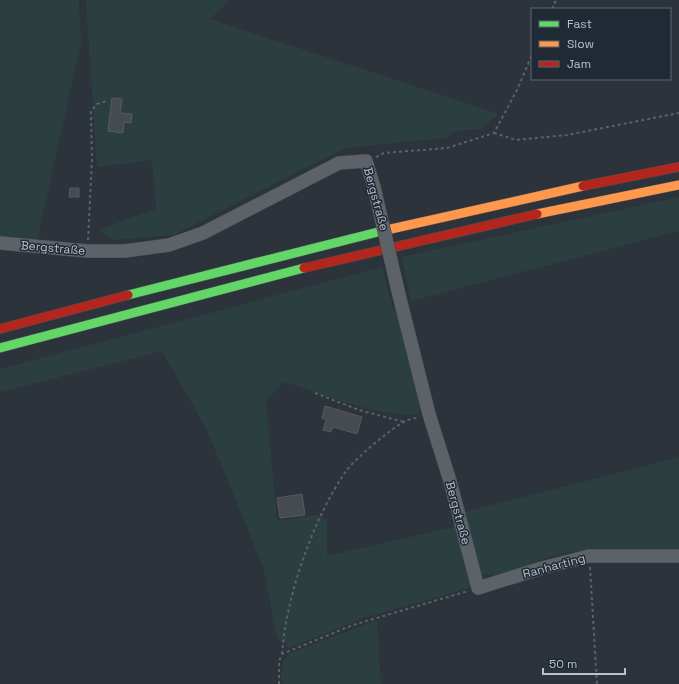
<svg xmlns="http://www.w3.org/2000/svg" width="679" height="684" font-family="'Space Grotesk',sans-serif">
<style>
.green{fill:#2b3f40}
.building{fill:#454b50;stroke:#555a61}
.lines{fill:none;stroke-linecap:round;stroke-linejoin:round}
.street-casing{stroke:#4b4f54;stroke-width:14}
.fast-casing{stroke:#4a4f55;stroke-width:10}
.slow-casing{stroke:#4a4f55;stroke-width:10}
.jam-casing{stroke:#4a4f55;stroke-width:10}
.path{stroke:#5b6165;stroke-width:2;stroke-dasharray:3 3;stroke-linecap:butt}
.street{stroke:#5d6268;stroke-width:13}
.fast{stroke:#63d668;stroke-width:9}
.slow{stroke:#ff974d;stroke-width:9}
.jam{stroke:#b3261e;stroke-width:9}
.street-bridge-casing{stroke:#4b4f54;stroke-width:14;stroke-linecap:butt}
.street-bridge{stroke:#5d6268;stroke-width:13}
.labels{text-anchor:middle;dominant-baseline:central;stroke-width:3;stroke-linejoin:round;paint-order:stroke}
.street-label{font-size:12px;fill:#b8c0ca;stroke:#202a35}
</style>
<rect width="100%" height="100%" fill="#2d333a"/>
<g class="green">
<path d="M 0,0 L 79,0 L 81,43 L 37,241 L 0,238 Z"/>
<path d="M 86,0 L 230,0 L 210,19 L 499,114 L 481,129 L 455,131 L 446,138 L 345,148 L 174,235 L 114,240 L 97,230 L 156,209 L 152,160 L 97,167 Z"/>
<path d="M 679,197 L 679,231 L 411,301 L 402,257 Z"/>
<path d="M 382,267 L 394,312 L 400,311 L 424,404 L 418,414 C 378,418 324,394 284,382 L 266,401 L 277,521 L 317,515 L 327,520 L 327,556 L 453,527 L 455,520 L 473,583 L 466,589 L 363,618 L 289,648 L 277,638 L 263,566 L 207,430 L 162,351 L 0,392 L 0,369 Z"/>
<path d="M 679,457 L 679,553 C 643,552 594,546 560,554 C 532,560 508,579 478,574 L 465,512 Z"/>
<path d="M 377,620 L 381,684 L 282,684 C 281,672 280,664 288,654 Z"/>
</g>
<g class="building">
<path d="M 112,98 L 122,99 L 120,113 L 132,114 L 131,123 L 124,122 L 123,133 L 108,131 Z"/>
<path d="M 70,188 L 79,188 L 79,197 L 69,197 Z"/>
<path d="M 325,406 L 362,417 L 357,434 L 333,427 L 331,432 L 323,430 L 326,420 L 322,418 Z"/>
<path d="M 302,494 L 305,515 L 280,518 L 277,498 Z"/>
</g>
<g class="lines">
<defs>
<g id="street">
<path d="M 0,243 L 87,251 L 125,251 L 169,245 L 203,233 L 339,163 L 366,161 L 374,187"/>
<path d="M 399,295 L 429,414 L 450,481 L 478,588 L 542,568 L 589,556 L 679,556"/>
</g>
<g id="fast">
<path d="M 128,295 L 382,231"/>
<path d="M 0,348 L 304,268"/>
</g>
<g id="slow">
<path d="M 537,214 L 679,185"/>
<path d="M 382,231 L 583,186"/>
</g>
<g id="jam">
<path d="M 583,186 L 679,167"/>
<path d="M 304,268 L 537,214"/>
<path d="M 0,329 L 128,295"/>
</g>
</defs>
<use href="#street" class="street-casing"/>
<use href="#fast" class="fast-casing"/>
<use href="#slow" class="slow-casing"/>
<use href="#jam" class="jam-casing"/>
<g class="path">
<path d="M 552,9 L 556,0"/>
<path d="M 494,133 L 516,140 L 567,135 L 679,113"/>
<path d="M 376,157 L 384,153 L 447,148 L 494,133 L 517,90 L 532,55"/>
<path d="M 88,240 L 92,159 L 91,111 L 97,104 L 107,101"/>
<path d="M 315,393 L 359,410 L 404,422"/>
<path d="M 590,567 L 597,684"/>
<path d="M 282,654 C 286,596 313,519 346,471 C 356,458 389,430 404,422 C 408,419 414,419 419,417"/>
<path d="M 279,684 L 279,661 L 282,654 L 353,625 L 468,591"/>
</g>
<use href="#street" class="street"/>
<use href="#fast" class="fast"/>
<use href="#slow" class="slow"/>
<use href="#jam" class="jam"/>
<defs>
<path id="street-bridge" d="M 374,187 L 399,295"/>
</defs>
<use href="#street-bridge" class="street-bridge-casing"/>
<use href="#street-bridge" class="street-bridge"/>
</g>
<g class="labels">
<g class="street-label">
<text transform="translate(376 199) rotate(75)">Bergstraße</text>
<text transform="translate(53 248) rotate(5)">Bergstraße</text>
<text transform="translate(458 513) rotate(75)">Bergstraße</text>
<text transform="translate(554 566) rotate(-15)">Ranharting</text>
</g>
</g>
<rect x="531" y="8" width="140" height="72" fill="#202a35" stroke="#5d6671"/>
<rect x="539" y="21" width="20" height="6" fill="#63d668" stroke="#5d6671"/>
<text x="567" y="28" font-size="12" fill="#b8c0ca">Fast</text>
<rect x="539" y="41" width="20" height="6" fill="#ff974d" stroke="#5d6671"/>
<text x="567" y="48" font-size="12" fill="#b8c0ca">Slow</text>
<rect x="539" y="61" width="20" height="6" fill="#b3261e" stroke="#5d6671"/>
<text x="567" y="68" font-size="12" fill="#b8c0ca">Jam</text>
<path d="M543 668v6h82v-6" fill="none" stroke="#b8c0ca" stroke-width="2"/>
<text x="549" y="668" font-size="12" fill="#b8c0ca" stroke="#202a35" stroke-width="3" paint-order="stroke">50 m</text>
</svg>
